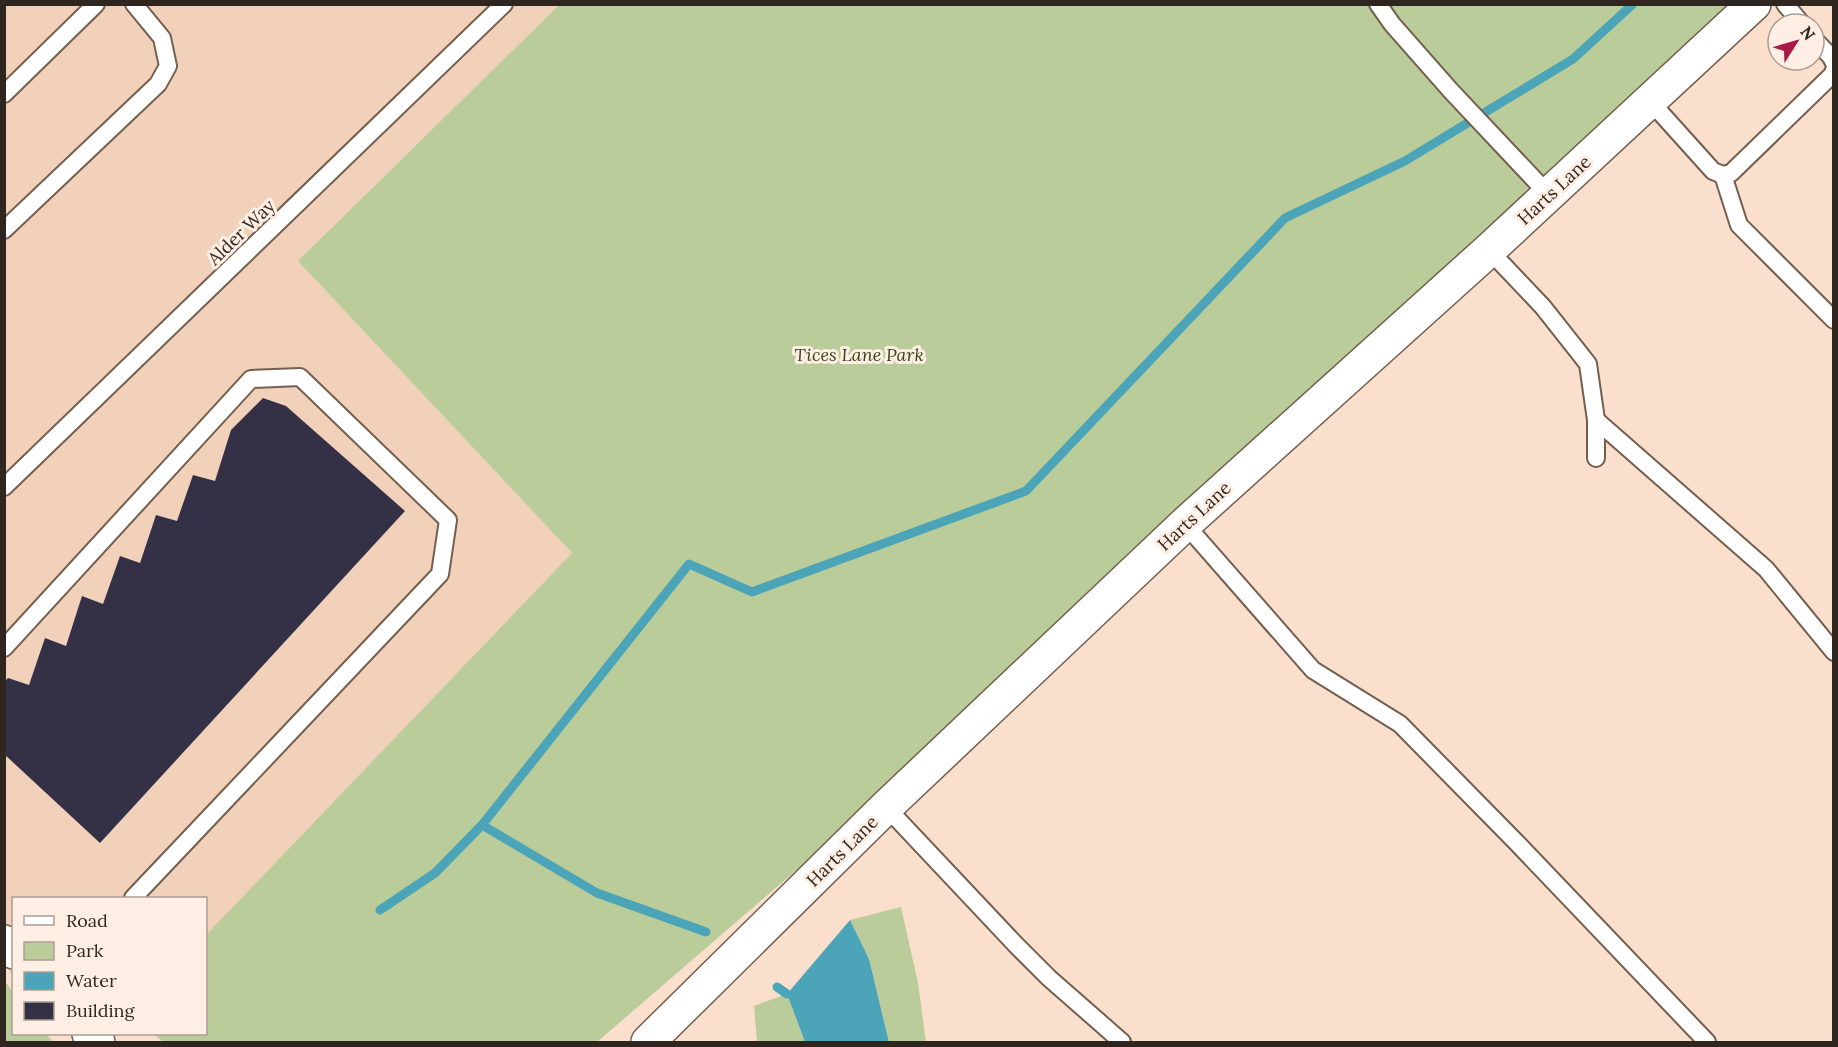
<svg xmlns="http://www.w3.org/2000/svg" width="1838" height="1047" font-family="Lora,serif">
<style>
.built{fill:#f2d1ba}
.green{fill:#b9cc99}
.water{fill:#4ba4b8}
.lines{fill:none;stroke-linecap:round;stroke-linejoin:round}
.stream{stroke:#4ba4b8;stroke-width:9}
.building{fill:#343046}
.lane-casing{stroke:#745e4e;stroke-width:20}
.street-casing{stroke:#745e4e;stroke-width:36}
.lane{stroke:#fff;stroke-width:16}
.street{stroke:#fff;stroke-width:33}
.labels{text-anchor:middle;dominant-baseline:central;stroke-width:6;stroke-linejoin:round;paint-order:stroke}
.street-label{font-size:18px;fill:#302620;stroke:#feeee3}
.park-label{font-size:18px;font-style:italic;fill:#374617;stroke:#feeee3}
</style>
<rect width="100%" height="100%" fill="#f9dfcc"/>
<path class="built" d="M 5,5 L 559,5 L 298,261 L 572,553 L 206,935 L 206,898 L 14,898 L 13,976 L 5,966 Z"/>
<g class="green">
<path d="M 559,5 L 1754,5 L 1386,362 L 597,1042 L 163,1042 L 154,1034 L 206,1034 L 206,935 L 572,553 L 298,261 Z"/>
<path d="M 901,907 L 918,983 L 926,1042 L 889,1042 L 869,959 L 850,920 Z"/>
<path d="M 4,980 L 13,992 L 14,1034 L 46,1034 L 53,1042 L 5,1042 Z"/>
<path d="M 787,994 L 805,1042 L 757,1042 L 754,1006 Z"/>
</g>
<path class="water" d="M 850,920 L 869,959 L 889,1042 L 805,1042 L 787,994 Z"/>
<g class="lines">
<g class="stream">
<path d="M 380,910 L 435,873 L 482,825"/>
<path d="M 706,932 L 597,893 L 482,825 L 689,564 L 752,592 L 1026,491 L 1285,218 L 1405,161 L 1573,59 L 1633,4"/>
<path d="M 777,987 L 787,994"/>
</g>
</g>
<path class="building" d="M 263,398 L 286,406 L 405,511 L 100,843 L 4,754 L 4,682 L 8,678 L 29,685 L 45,638 L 66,646 L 82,596 L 103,604 L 120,556 L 140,563 L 156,515 L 177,521 L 193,475 L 215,481 L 231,430 Z"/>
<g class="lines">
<defs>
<g id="lane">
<path d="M 1378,4 L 1392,24 L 1451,91 L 1549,195"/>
<path d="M 1785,4 L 1802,24"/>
<path d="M 1814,39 L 1831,57 L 1834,63"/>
<path d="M 4,94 L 96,4"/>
<path d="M 1650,101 L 1713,171 L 1723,175 L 1731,173 L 1833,74 L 1834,70"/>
<path d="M 1723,175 L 1739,225 L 1834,320"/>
<path d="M 4,230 L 158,84 L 168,66 L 162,38 L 134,4"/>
<path d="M 1489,250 L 1543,307 L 1588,364 L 1596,420 L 1596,458"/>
<path d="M 1596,420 L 1766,569 L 1834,652"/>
<path d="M 4,487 L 504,4"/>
<path d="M 1185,524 L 1313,670 L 1400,724 L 1517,843 L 1707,1042"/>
<path d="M 4,648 L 251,379 L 300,377 L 448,520 L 440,574 L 133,898"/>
<path d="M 886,807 L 1016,945 L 1049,978 L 1122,1042"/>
</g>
<g id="street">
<path d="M 4,942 L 14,952"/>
<path d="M 89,1034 L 98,1042"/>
<path d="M 648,1042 L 886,807 L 1185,524 L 1489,250 L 1754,4"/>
</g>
</defs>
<use href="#lane" class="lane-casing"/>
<use href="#street" class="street-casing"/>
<use href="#lane" class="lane"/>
<use href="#street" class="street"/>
</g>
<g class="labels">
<g class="street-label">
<text transform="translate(1554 190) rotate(-43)">Harts Lane</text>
<text transform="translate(241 232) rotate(-44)">Alder Way</text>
<text transform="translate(1194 516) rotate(-43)">Harts Lane</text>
<text transform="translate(842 851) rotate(-45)">Harts Lane</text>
</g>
<g class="park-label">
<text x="859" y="354">Tices Lane Park</text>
</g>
</g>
<rect width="1838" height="1047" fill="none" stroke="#302620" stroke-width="12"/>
<rect x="12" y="897" width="195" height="138" fill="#feeee3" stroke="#ac9e95" stroke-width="1.5"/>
<rect x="24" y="916" width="30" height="9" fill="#ffffff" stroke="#ac9e95" stroke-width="1.5"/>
<text x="66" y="927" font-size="18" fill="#302620">Road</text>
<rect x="24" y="942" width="30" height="18" fill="#b9cc99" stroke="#ac9e95" stroke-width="1.5"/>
<text x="66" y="957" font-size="18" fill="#302620">Park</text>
<rect x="24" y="972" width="30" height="18" fill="#4ba4b8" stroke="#ac9e95" stroke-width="1.5"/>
<text x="66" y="987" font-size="18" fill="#302620">Water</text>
<rect x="24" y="1002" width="30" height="18" fill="#343046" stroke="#ac9e95" stroke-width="1.5"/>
<text x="66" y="1017" font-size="18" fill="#302620">Building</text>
<g transform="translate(1796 42) rotate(53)"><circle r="28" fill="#feeee3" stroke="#ac9e95" stroke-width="1.5"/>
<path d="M0-4.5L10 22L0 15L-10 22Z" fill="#ab1848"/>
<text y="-9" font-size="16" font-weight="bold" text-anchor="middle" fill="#302620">N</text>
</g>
</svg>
